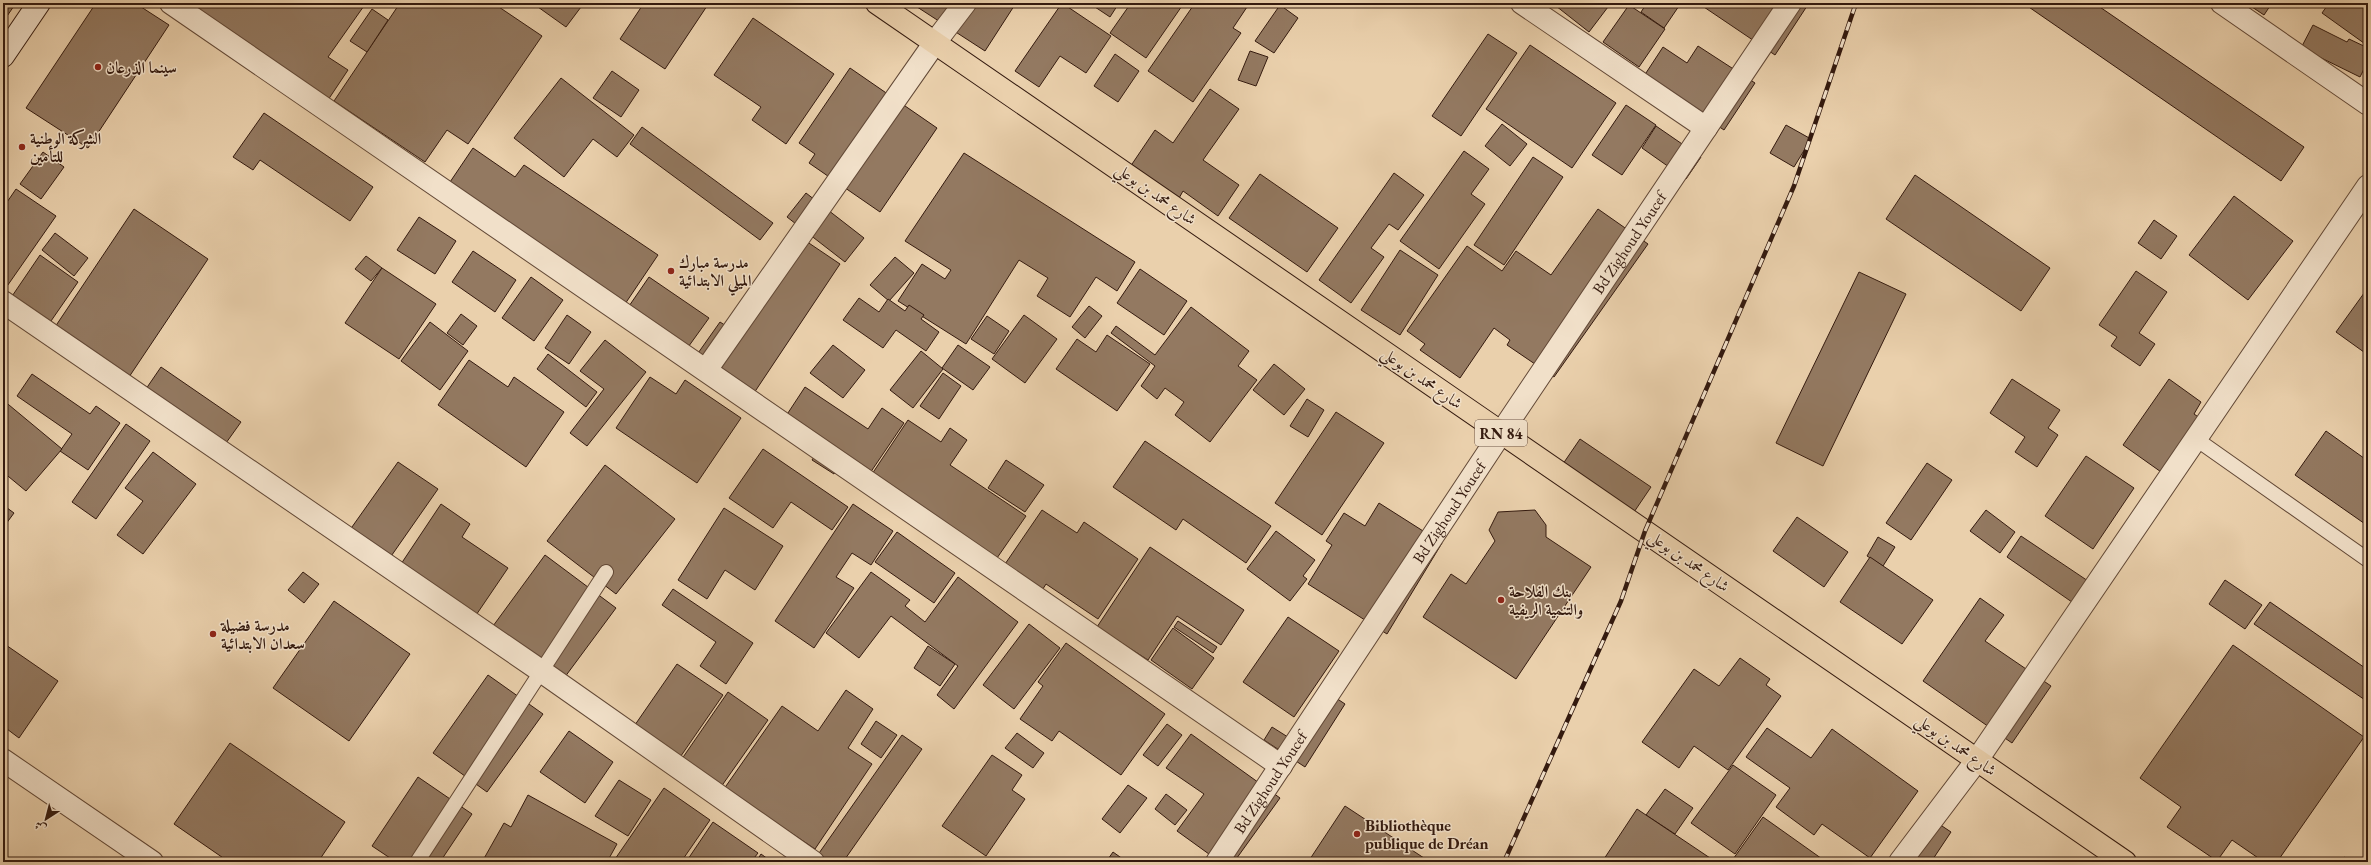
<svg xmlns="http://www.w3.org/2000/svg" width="2371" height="865" font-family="'EB Garamond',Amiri,serif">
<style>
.building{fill:#937961;stroke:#341a0f}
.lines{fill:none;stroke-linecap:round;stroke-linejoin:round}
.service-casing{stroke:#624836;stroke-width:16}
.minor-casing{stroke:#624836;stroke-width:24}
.secondary-casing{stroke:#341a0f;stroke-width:24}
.primary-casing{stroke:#341a0f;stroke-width:24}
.service{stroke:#f1e0c9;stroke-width:14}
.minor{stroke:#f1e0c9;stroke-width:22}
.secondary{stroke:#f1e0c9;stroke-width:22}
.primary{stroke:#ead0ac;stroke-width:22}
.rail-casing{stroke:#341a0f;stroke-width:4.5}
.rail{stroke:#f1e0c9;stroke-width:3;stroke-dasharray:9;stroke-linecap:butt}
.poi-dot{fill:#8f2418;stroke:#f1e0c9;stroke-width:1.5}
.labels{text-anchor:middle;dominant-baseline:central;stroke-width:3;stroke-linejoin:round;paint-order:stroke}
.shield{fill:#f1e0c9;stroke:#6d5547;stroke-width:1}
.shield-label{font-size:15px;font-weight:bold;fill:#341a0f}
.poi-label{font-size:16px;font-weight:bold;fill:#341a0f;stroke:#f1e0c9;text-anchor:start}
.street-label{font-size:16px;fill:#341a0f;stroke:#f1e0c9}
</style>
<rect width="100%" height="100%" fill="#ead0ac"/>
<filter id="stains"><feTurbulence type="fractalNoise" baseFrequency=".005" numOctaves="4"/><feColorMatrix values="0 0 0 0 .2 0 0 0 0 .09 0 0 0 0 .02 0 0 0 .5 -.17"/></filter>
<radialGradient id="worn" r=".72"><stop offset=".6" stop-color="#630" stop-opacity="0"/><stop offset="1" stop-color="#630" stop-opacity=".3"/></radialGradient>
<g class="building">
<path d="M 3,3 L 16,3 L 3,22 Z"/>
<path d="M 96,3 L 135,3 L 169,25 L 88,148 L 26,108 Z"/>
<path d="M 174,3 L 366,3 L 328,57 L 348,70 L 324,106 Z"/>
<path d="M 400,3 L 493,3 L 542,36 L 468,144 L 447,130 L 425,162 L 334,101 Z"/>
<path d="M 541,3 L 584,3 L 566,27 L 538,7 Z"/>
<path d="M 644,3 L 709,3 L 665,69 L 620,39 Z"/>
<path d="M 911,3 L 1016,3 L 985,51 Z"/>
<path d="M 1062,3 L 1111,36 L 1086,73 L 1060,56 L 1039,87 L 1015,71 Z"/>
<path d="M 1089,3 L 1119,3 L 1110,17 Z"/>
<path d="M 1131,3 L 1137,3 L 1143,8 L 1146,3 L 1184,3 L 1146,58 L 1110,33 Z"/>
<path d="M 1195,3 L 1249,4 L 1233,28 L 1241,33 L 1193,102 L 1148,71 Z"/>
<path d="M 1559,3 L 1611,3 L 1589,32 L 1556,6 Z"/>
<path d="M 1647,3 L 1681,3 L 1664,28 L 1641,12 Z"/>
<path d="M 1698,3 L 1809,3 L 1775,55 Z"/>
<path d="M 2023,3 L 2094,3 L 2304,147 L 2281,181 Z"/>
<path d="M 2246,3 L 2272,3 L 2264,15 Z"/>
<path d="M 2329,3 L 2368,3 L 2368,46 L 2322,13 Z"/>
<path d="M 1280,5 L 1298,18 L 1274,53 L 1255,41 Z"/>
<path d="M 1629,5 L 1665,29 L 1639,67 L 1603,42 Z"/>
<path d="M 372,9 L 388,20 L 367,52 L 350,41 Z"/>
<path d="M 753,18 L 834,74 L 786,144 L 752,120 L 761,107 L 714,75 Z"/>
<path d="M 2313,25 L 2347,42 L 2349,39 L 2368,48 L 2368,61 L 2360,77 L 2301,48 Z"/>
<path d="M 1488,34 L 1517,53 L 1461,136 L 1432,116 Z"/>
<path d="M 1530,45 L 1616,103 L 1572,168 L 1486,109 Z"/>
<path d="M 1698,46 L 1755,83 L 1724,130 L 1644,76 L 1663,47 L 1687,63 Z"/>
<path d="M 1250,51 L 1268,57 L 1256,86 L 1238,80 Z"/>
<path d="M 1115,54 L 1139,71 L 1118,102 L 1094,86 Z"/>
<path d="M 850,68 L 937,128 L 880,212 L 809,163 L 815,154 L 799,143 Z"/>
<path d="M 612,71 L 639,90 L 621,117 L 593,98 Z"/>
<path d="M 561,78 L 634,135 L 617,157 L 593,139 L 564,177 L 514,138 Z"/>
<path d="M 1210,89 L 1239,109 L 1203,160 L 1239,185 L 1218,216 L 1183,191 L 1178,200 L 1130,167 L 1155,130 L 1173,143 Z"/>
<path d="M 1626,105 L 1656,125 L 1622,175 L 1592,155 Z"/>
<path d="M 264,113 L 373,187 L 350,221 L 260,160 L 253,170 L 233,157 Z"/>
<path d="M 1502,124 L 1527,144 L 1510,166 L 1485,146 Z"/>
<path d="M 1786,125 L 1811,139 L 1794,167 L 1770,153 Z"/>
<path d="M 1656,126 L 1701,157 L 1686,179 L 1642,148 Z"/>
<path d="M 642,127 L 773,223 L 760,240 L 630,144 Z"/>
<path d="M 473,148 L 515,177 L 524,165 L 658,255 L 625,304 L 448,185 Z"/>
<path d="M 1464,151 L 1489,169 L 1471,194 L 1485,204 L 1439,269 L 1400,241 Z"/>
<path d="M 43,152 L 64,167 L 41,199 L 20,184 Z"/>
<path d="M 964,153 L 1135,262 L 1117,291 L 1096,277 L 1070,317 L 1037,296 L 1048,278 L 1019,260 L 966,344 L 898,301 L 922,264 L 945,279 L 951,270 L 905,241 Z"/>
<path d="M 1533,157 L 1563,177 L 1504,265 L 1474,245 Z"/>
<path d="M 1394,173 L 1424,195 L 1398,230 L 1389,224 L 1371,248 L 1384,257 L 1351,303 L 1319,280 Z"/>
<path d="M 1260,174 L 1338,228 L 1307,272 L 1229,218 Z"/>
<path d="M 1915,175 L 2050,268 L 2021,311 L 1886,219 Z"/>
<path d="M 16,189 L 56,216 L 3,292 L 3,208 Z"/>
<path d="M 806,193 L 864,238 L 845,262 L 787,217 Z"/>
<path d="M 2234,196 L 2293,241 L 2248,300 L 2189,255 Z"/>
<path d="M 134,209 L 208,259 L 129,377 L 55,327 Z"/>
<path d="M 1598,209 L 1648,244 L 1554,377 L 1507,345 L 1510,340 L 1494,328 L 1460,378 L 1420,350 L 1425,344 L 1407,331 L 1467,246 L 1502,271 L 1516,251 L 1551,275 Z"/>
<path d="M 419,217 L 456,241 L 435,274 L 397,250 Z"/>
<path d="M 2154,220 L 2177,236 L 2161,259 L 2138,243 Z"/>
<path d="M 791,231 L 840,264 L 752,396 L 715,371 Z"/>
<path d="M 55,233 L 88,258 L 74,276 L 42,250 Z"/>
<path d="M 1400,250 L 1438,275 L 1400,335 L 1361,310 Z"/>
<path d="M 473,251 L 516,280 L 495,312 L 452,282 Z"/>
<path d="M 40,255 L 78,282 L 42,334 L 4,308 Z"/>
<path d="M 366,256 L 382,268 L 371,281 L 355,269 Z"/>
<path d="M 895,257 L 914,273 L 889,301 L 870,285 Z"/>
<path d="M 382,268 L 436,304 L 399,359 L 345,323 Z"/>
<path d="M 1140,269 L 1187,301 L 1164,335 L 1117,303 Z"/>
<path d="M 2136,271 L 2167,292 L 2139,333 L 2155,344 L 2140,366 L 2111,346 L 2117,337 L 2099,325 Z"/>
<path d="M 1859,272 L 1906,294 L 1823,466 L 1776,443 Z"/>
<path d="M 531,277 L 563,300 L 534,341 L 502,318 Z"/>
<path d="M 649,277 L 709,318 L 686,350 L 627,309 Z"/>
<path d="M 2367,289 L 2368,290 L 2368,355 L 2336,332 Z"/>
<path d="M 859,298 L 879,312 L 888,299 L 905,311 L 909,305 L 924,315 L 921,319 L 939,332 L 926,351 L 896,330 L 883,348 L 843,320 Z"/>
<path d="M 1089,306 L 1102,316 L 1085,338 L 1072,327 Z"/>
<path d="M 1191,307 L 1249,351 L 1238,366 L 1257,380 L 1210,442 L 1175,415 L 1184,402 L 1165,388 L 1157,399 L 1141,386 L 1155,366 L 1111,333 L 1116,326 L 1155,355 Z"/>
<path d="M 461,314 L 477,326 L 463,345 L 447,333 Z"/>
<path d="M 567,315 L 591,332 L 569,364 L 545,348 Z"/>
<path d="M 1024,315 L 1057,339 L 1025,383 L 992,359 Z"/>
<path d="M 987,316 L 1009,331 L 994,354 L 971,339 Z"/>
<path d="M 430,322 L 468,351 L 440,390 L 401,361 Z"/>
<path d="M 720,322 L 740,335 L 716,369 L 696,356 Z"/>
<path d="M 1107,335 L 1150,364 L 1117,411 L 1056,369 L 1077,339 L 1096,352 Z"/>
<path d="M 605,340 L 646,372 L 587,446 L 570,433 L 604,389 L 580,371 Z"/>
<path d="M 833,345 L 865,370 L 843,398 L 810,373 Z"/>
<path d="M 958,345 L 990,367 L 973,390 L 942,368 Z"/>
<path d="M 921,351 L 943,369 L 913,408 L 890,390 Z"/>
<path d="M 548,354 L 597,392 L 586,407 L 537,369 Z"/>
<path d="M 469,360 L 508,387 L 514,377 L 564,412 L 526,467 L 438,405 Z"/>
<path d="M 1274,364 L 1305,389 L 1284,415 L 1253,390 Z"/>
<path d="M 161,367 L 241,422 L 216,457 L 137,402 Z"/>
<path d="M 943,373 L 961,386 L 939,419 L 920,406 Z"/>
<path d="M 32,374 L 90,414 L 96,406 L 120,423 L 88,470 L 60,451 L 72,434 L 17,396 Z"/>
<path d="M 650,377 L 676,394 L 685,380 L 741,418 L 697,483 L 616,428 Z"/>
<path d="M 2012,379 L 2060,410 L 2048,428 L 2058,435 L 2037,467 L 2015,452 L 2025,437 L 1990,413 Z"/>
<path d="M 2169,379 L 2201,402 L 2194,414 L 2210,425 L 2171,479 L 2123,445 Z"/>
<path d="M 805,387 L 868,429 L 882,408 L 904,423 L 868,476 L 784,419 Z"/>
<path d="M 1307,399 L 1324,410 L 1308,437 L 1290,426 Z"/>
<path d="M 3,400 L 62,449 L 26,491 L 3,472 Z"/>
<path d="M 1336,412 L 1384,443 L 1322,535 L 1275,503 Z"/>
<path d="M 908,420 L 941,442 L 950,428 L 967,440 L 950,465 L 1026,516 L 997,558 L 872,474 Z"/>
<path d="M 126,424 L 150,441 L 96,519 L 72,502 Z"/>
<path d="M 2326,431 L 2368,461 L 2368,526 L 2295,475 Z"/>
<path d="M 1580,439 L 1651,487 L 1630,518 L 1554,477 Z"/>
<path d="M 1145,441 L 1271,526 L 1246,563 L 1183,519 L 1176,530 L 1113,487 Z"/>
<path d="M 763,449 L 848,507 L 832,530 L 791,502 L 773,528 L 729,498 Z"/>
<path d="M 818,451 L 840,465 L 834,474 L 812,460 Z"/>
<path d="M 153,452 L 196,484 L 143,554 L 117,535 L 143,501 L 125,488 Z"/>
<path d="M 2086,456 L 2134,488 L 2093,549 L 2045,516 Z"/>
<path d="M 1006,460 L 1044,485 L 1025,512 L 988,488 Z"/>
<path d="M 398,462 L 438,489 L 387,562 L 347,534 Z"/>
<path d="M 1927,463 L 1952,480 L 1911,540 L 1886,523 Z"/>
<path d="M 605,465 L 675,519 L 616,594 L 547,541 Z"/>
<path d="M 1379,503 L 1442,543 L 1387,634 L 1308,584 L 1332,545 L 1326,541 L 1344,513 L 1365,526 Z"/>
<path d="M 441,504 L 470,524 L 462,537 L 508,568 L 470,624 L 395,573 Z"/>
<path d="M 853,504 L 893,531 L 871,565 L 852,553 L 836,577 L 854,588 L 814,648 L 775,621 Z"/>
<path d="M 3,505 L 14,513 L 3,528 Z"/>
<path d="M 724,508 L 783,546 L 755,590 L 725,570 L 707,599 L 678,580 Z"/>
<path d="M 1042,510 L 1077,533 L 1084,522 L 1138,559 L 1098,619 L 1046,584 L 1041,592 L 1003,567 Z"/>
<path d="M 1535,510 L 1546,525 L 1546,537 L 1591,567 L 1516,679 L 1423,617 L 1451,574 L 1466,584 L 1495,541 L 1489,530 L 1498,512 Z"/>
<path d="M 1986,510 L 2015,532 L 2000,553 L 1970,531 Z"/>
<path d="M 1797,517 L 1848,552 L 1824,587 L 1773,551 Z"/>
<path d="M 1276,531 L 1315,560 L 1303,576 L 1307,579 L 1290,601 L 1247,569 Z"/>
<path d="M 897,532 L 955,573 L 934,603 L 875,562 Z"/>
<path d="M 2021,536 L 2097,587 L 2082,609 L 2007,557 Z"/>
<path d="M 1878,537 L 1895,547 L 1883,566 L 1867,556 Z"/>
<path d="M 1150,547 L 1244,610 L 1221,645 L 1177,616 L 1148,660 L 1097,627 Z"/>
<path d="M 545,555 L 616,608 L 556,689 L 485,637 Z"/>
<path d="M 1870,557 L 1933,600 L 1902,644 L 1840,602 Z"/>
<path d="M 303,572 L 319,584 L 304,603 L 288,590 Z"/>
<path d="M 871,572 L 910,600 L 905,606 L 925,622 L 958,577 L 1018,622 L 954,709 L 937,695 L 958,666 L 891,616 L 859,658 L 826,633 Z"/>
<path d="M 2225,580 L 2262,605 L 2245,629 L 2209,604 Z"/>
<path d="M 673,589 L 753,643 L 726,684 L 700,666 L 716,642 L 662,605 Z"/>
<path d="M 1980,598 L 2004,615 L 1985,641 L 2051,686 L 2012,743 L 1923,681 Z"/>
<path d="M 334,601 L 410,654 L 349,741 L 273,688 Z"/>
<path d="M 2270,602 L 2368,670 L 2368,702 L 2254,624 Z"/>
<path d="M 1288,617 L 1339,651 L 1294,717 L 1243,682 Z"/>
<path d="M 1178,621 L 1217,647 L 1213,653 L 1174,627 Z"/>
<path d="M 1029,624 L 1060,648 L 1014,709 L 983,685 Z"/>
<path d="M 1173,628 L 1214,658 L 1192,689 L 1151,660 Z"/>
<path d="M 3,643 L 58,681 L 19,738 L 3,726 Z"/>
<path d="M 1066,643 L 1165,714 L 1121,775 L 1059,731 L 1052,741 L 1020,719 L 1043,686 L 1038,682 Z"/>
<path d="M 2233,645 L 2364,737 L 2277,862 L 2264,862 L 2232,840 L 2217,861 L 2167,827 L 2181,807 L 2140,778 Z"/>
<path d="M 928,646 L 955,664 L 940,686 L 914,668 Z"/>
<path d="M 1740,658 L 1770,679 L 1766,685 L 1781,696 L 1728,770 L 1694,746 L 1679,768 L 1642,742 L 1694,669 L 1719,686 Z"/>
<path d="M 677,664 L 723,695 L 674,766 L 628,735 Z"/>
<path d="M 488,675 L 543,714 L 487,792 L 433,753 Z"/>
<path d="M 846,690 L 873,709 L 848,748 L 872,764 L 815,849 L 763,814 L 719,796 L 782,706 L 818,731 Z"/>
<path d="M 728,692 L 768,720 L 716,794 L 677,766 Z"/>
<path d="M 1333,696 L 1345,704 L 1305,767 L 1264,740 L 1272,727 L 1291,739 Z"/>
<path d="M 876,721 L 897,735 L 881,758 L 861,744 Z"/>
<path d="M 1167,724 L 1182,735 L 1158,766 L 1143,755 Z"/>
<path d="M 1767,728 L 1811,758 L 1832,729 L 1918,791 L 1870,858 L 1822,824 L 1814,835 L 1776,807 L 1790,788 L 1746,757 Z"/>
<path d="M 569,731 L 613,762 L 585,803 L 540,772 Z"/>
<path d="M 1017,733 L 1044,753 L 1033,768 L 1005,748 Z"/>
<path d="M 1191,734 L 1280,798 L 1234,862 L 1220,862 L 1177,831 L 1204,794 L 1166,768 Z"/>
<path d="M 902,735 L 922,749 L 843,862 L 826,862 L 817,856 Z"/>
<path d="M 230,743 L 345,822 L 318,862 L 229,862 L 174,824 Z"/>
<path d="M 992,755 L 1022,775 L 1012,790 L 1025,799 L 986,856 L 942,826 Z"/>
<path d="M 1733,765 L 1776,795 L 1735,854 L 1691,823 Z"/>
<path d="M 418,777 L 472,814 L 440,862 L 396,862 L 372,846 Z"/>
<path d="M 619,780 L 651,800 L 628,836 L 595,816 Z"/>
<path d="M 1128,785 L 1147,798 L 1120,833 L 1102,819 Z"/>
<path d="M 664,788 L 710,820 L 681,862 L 613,862 Z"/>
<path d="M 1665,789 L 1693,808 L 1675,834 L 1646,815 Z"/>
<path d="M 1166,794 L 1187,810 L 1175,825 L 1155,809 Z"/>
<path d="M 528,795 L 617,844 L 607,862 L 482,862 L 504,823 L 511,827 Z"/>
<path d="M 1345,806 L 1430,862 L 1308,862 Z"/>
<path d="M 1637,809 L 1716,862 L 1602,862 Z"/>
<path d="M 1927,816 L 1951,832 L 1931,862 L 1896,862 Z"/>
<path d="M 1763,817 L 1825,861 L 1824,862 L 1731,862 Z"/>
<path d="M 713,822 L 758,853 L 751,862 L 686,862 Z"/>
<path d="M 1113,852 L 1127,862 L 1106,862 Z"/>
<path d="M 761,854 L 772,862 L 756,862 Z"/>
<path d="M 2344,857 L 2351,862 L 2340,862 Z"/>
</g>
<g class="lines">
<defs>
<g id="service">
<path d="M 2196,439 L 2368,560"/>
<path d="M 417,862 L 606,572"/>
</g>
<g id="minor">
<path d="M 171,3 L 1281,766"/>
<path d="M 1522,3 L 1706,128"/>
<path d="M 2222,3 L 2368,104"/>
<path d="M 3,302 L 541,671 L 813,862"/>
<path d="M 706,370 L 936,41 L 965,3"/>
<path d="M 3,760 L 152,862"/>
<path id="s1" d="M 1217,862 L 1501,433 L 1790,3"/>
<path d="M 1900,862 L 1977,760 L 2368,186"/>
</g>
<path id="secondary" d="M 3,56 L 39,3"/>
<path id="primary" d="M 877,3 L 2125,862"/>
</defs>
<use href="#service" class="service-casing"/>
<use href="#minor" class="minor-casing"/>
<use href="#secondary" class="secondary-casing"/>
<use href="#primary" class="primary-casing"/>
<use href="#service" class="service"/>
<use href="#minor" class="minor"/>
<use href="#secondary" class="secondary"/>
<use href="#primary" class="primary"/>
<defs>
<path id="rail" d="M 1504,862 L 1621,601 L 1645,531 L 1794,186 L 1856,3"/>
</defs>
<use href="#rail" class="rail-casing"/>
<use href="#rail" class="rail"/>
</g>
<g class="poi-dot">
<circle cx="98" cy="67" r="4"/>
<circle cx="22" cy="147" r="4"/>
<circle cx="671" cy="271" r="4"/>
<circle cx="1501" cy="600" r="4"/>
<circle cx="213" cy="634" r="4"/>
<circle cx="1357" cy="834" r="4"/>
</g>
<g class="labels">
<rect class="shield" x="1475" y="420" width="52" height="26" rx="3"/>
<g class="shield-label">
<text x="1501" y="433">RN 84</text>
</g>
<g class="poi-label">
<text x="106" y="67">سينما الذرعان</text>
<text x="30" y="138">الشركة الوطنية<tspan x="30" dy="18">للتأمين</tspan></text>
<text x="679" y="262">مدرسة مبارك<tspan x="679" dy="18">الميلي الابتدائية</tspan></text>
<text x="1509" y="591">بنك الفلاحة<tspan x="1509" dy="18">والتنمية الريفية</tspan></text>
<text x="221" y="625">مدرسة فضيلة<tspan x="221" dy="18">سعدان الابتدائية</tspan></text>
<text x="1365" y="825">Bibliothèque<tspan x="1365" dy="18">publique de Dréan</tspan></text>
</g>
<g class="street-label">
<text transform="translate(1156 194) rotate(35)">شارع محمد بن بوعلي</text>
<text stroke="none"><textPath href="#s1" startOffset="744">Bd Zighoud Youcef</textPath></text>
<text transform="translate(1422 378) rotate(35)">شارع محمد بن بوعلي</text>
<text stroke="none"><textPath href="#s1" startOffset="420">Bd Zighoud Youcef</textPath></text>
<text transform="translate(1689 561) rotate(35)">شارع محمد بن بوعلي</text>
<text transform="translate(1956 745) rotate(35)">شارع محمد بن بوعلي</text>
<text stroke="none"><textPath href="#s1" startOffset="96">Bd Zighoud Youcef</textPath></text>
</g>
</g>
<rect width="2371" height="865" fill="none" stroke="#ead0ac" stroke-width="16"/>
<rect x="4" y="4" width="2363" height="857" fill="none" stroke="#341a0f" stroke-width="2"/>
<rect x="8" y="8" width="2355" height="849" fill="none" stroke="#341a0f"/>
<g transform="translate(46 819) rotate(216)" stroke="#f1e0c9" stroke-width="3" paint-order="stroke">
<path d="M0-3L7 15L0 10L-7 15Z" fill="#341a0f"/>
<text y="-6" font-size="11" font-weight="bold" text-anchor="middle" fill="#341a0f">ش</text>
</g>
<rect width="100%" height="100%" filter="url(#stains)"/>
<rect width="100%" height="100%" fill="url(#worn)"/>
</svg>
